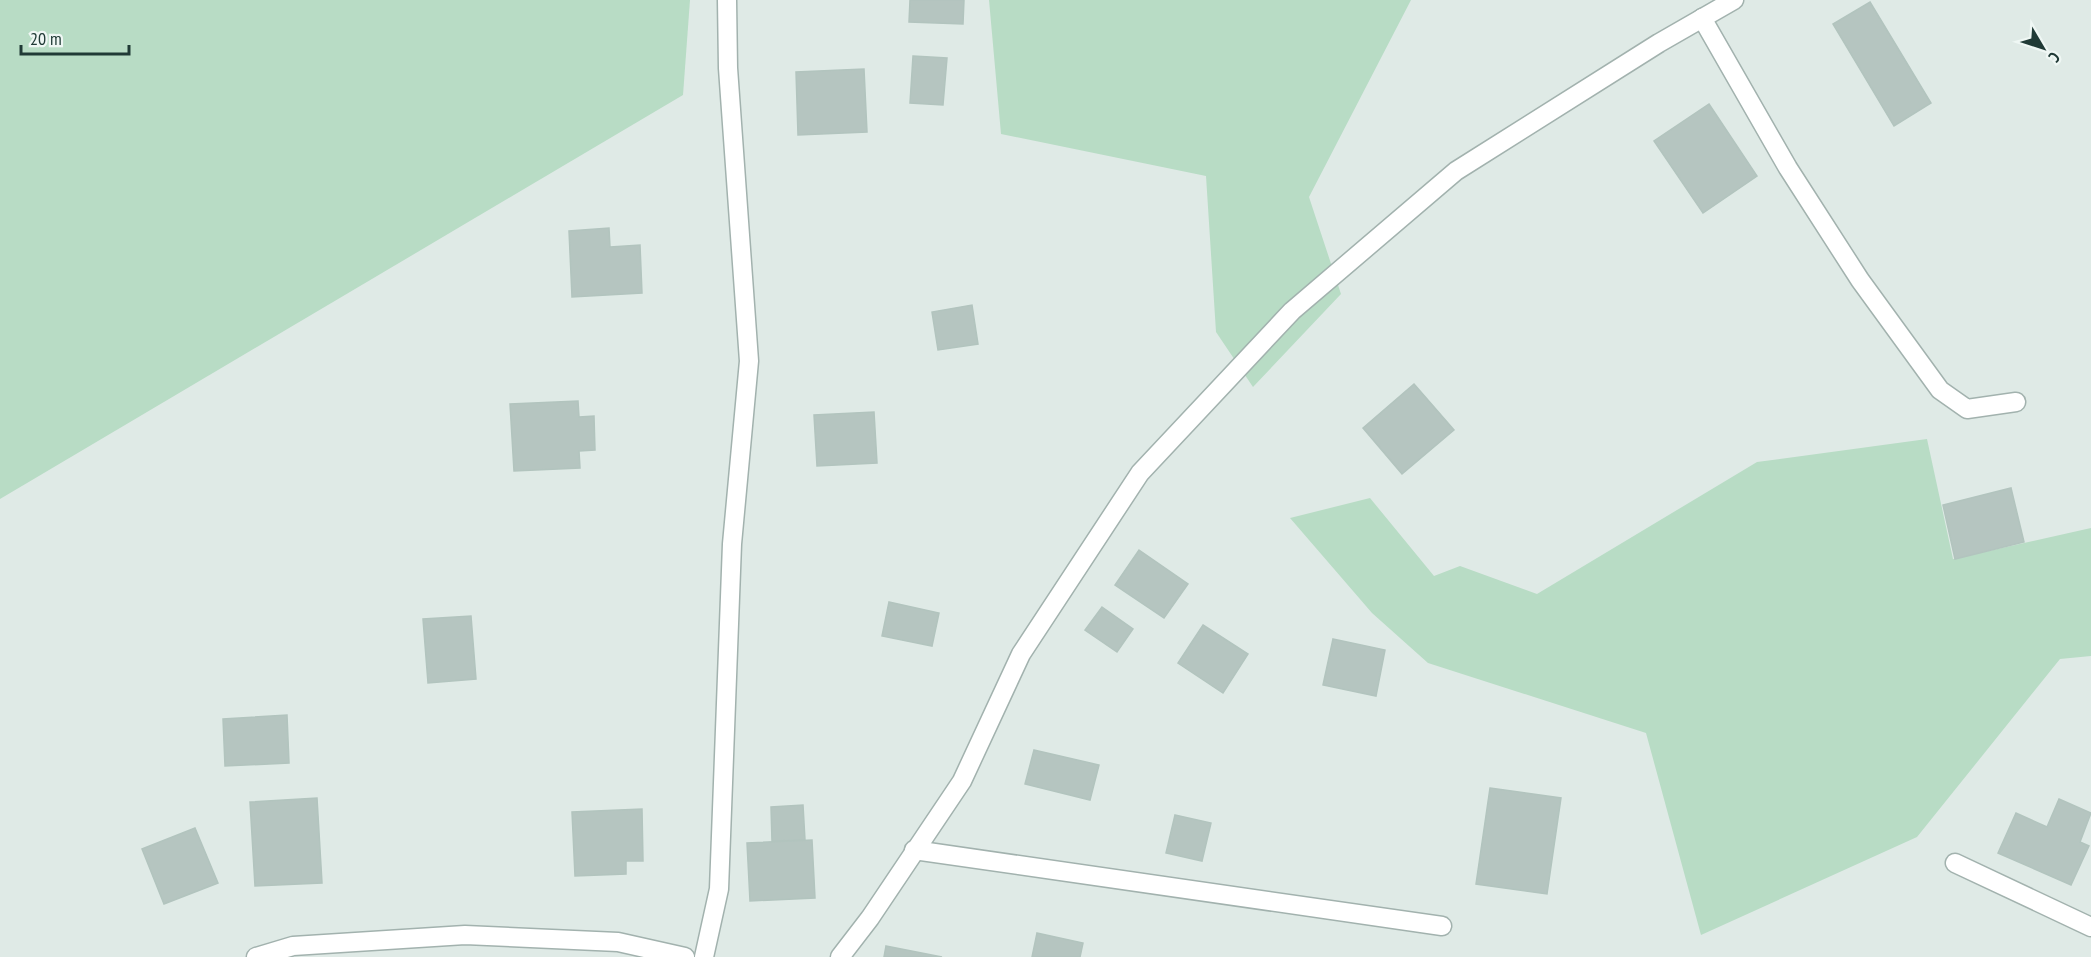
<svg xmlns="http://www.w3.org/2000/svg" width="2091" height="957" font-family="'PT Sans Narrow',sans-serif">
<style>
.green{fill:#b8dcc5}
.building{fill:#b5c5c0;stroke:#b2c4be;stroke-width:1.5}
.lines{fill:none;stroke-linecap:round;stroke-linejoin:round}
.service-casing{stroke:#a2b2ae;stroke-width:21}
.minor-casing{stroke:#a2b2ae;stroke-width:21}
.service{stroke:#fff;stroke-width:18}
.minor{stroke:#fff;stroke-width:18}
</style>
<rect width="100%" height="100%" fill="#dfeae6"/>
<g class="green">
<path d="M 0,0 L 690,0 L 683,95 L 0,499 Z"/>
<path d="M 989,0 L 1411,0 L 1309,197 L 1341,294 L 1253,387 L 1216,332 L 1206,176 L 1001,134 Z"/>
<path d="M 1927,439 L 1953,559 L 2091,528 L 2091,656 L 2060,659 L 1917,837 L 1701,935 L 1646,733 L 1428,663 L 1372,613 L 1290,518 L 1370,498 L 1434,576 L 1460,566 L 1537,594 L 1757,462 Z"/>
</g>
<g class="building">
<path d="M 910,0 L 964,0 L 963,24 L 909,22 Z"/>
<path d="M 1870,2 L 1931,103 L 1894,126 L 1833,24 Z"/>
<path d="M 913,56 L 947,58 L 943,105 L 910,103 Z"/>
<path d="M 864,69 L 867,132 L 798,135 L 796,72 Z"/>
<path d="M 1709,104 L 1757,176 L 1703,213 L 1654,141 Z"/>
<path d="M 609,228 L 610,247 L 640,245 L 642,293 L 572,297 L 569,231 Z"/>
<path d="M 972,305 L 978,344 L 938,350 L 932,312 Z"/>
<path d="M 1414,384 L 1454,430 L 1402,474 L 1363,428 Z"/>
<path d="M 578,401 L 579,417 L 594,416 L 595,450 L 579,451 L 580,468 L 514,471 L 510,404 Z"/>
<path d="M 874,412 L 877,463 L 817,466 L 814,415 Z"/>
<path d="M 2011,488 L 2024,542 L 1955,559 L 1943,505 Z"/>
<path d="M 1139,550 L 1188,584 L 1164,618 L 1115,585 Z"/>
<path d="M 889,602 L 939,613 L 932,646 L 882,636 Z"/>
<path d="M 1102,607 L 1133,629 L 1117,652 L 1085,630 Z"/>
<path d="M 471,616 L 476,679 L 428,683 L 423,619 Z"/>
<path d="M 1203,625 L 1248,654 L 1223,693 L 1178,663 Z"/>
<path d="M 1333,639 L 1385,650 L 1376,696 L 1323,685 Z"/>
<path d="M 287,715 L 289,763 L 225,766 L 223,719 Z"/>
<path d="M 1034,750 L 1099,765 L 1090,800 L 1025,784 Z"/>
<path d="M 1490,788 L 1561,798 L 1547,894 L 1476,884 Z"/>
<path d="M 317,798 L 322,883 L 255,886 L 250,802 Z"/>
<path d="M 2059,799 L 2091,813 L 2080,842 L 2089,846 L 2071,885 L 1998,853 L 2016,813 L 2047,827 Z"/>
<path d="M 803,805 L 805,840 L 772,841 L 771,807 Z"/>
<path d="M 642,809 L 643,861 L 626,861 L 626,874 L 575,876 L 572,812 Z"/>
<path d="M 1175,815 L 1211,823 L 1202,861 L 1166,853 Z"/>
<path d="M 195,828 L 218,883 L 164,904 L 142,849 Z"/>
<path d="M 812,840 L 815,898 L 750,901 L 747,843 Z"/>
<path d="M 1037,933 L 1083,943 L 1080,957 L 1032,957 Z"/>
<path d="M 886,946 L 942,957 L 884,957 Z"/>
</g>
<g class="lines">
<defs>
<g id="service">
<path d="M 1702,18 L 1788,168 L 1860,280 L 1940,390 L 1967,409 L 2016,402"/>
<path d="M 914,850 L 1442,926"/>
</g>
<g id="minor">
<path d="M 1955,863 L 2091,927"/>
<path d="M 256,957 L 293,946 L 465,935 L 618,942 L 685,957"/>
<path d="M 704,957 L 719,889 L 732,544 L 749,361 L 728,68 L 727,0"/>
<path d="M 840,957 L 870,918 L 962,781 L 1021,654 L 1140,473 L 1292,311 L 1456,171 L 1659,43 L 1734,0"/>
</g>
</defs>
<use href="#service" class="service-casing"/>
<use href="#minor" class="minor-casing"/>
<use href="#service" class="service"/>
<use href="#minor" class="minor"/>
</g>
<g transform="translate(2043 48) rotate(129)" stroke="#eff7f4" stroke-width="4.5" paint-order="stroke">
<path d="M0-4.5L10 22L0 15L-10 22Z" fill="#203a36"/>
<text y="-9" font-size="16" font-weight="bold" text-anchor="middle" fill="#203a36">С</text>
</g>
<path d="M21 45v9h108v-9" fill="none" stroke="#203a36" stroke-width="3"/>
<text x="30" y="45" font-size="18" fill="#203a36" stroke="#eff7f4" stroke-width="4.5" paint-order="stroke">20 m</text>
</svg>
